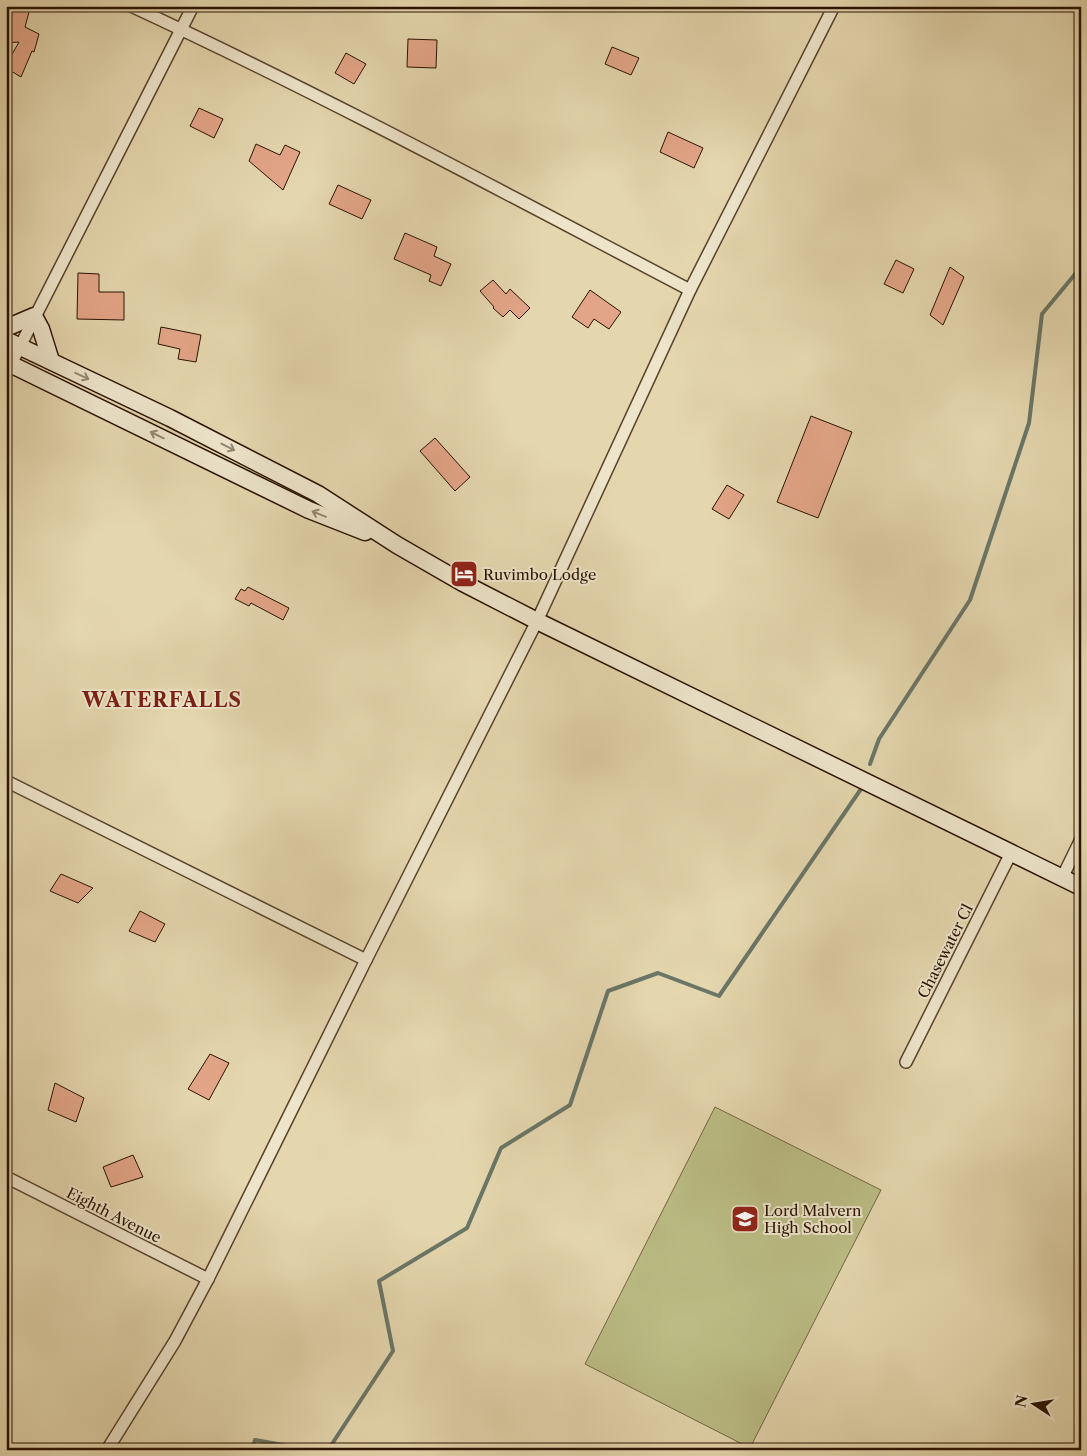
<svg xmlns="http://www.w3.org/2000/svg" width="1087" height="1456" font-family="'Libre Caslon Text',serif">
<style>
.green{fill:#bbbc85;stroke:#726742}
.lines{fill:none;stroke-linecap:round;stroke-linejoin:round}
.stream{stroke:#6a7667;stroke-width:4}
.building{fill:#e2a587;stroke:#2a1200}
.street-casing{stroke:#58432b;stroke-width:14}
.secondary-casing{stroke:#2a1200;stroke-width:19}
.street{stroke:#ede4ca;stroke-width:11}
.secondary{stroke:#ede4ca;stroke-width:16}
.oneway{stroke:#95866f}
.labels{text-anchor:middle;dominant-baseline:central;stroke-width:4;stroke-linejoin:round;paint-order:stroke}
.poi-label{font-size:15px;fill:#2a1200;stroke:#ede4ca;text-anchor:start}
.street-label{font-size:15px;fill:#2a1200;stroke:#ede4ca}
.district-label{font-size:20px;font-weight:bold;letter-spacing:1px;fill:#7a1f14;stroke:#ede4ca}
</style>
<rect width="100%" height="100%" fill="#e4d6ad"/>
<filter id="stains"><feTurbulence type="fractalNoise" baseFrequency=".004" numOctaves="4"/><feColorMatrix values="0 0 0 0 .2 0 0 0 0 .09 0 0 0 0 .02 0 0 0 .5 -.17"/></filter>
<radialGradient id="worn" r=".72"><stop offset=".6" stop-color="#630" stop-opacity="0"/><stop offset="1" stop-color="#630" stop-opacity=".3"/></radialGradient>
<path class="green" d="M 715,1107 L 881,1190 L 750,1448 L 585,1364 Z"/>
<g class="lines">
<g class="stream">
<path d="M 870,764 L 879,739 L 970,600 L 1029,423 L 1042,314 L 1081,267"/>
<path d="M 252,1450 L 255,1440 L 311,1450"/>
<path d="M 328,1450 L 393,1351 L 379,1281 L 467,1228 L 501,1148 L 570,1105 L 608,991 L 658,973 L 719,996 L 863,786"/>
</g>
</g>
<g class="building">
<path d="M 6,6 L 12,6 L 29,12 L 25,27 L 39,34 L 34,52 L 32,51 L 21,77 L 6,68 L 6,65 L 19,42 L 6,43 Z"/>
<path d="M 408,39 L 437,40 L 436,68 L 407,67 Z"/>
<path d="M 612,47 L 639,58 L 631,75 L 605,64 Z"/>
<path d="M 346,53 L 366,64 L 354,84 L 335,73 Z"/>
<path d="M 199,108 L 223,119 L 214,138 L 190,126 Z"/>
<path d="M 668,132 L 703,148 L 694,168 L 660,152 Z"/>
<path d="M 256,144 L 280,155 L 285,145 L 300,152 L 283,190 L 249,161 Z"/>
<path d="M 338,185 L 371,200 L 362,219 L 329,204 Z"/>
<path d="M 405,233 L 437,247 L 434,256 L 451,264 L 441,286 L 429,281 L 431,275 L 394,259 Z"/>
<path d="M 896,260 L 914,269 L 903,293 L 884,284 Z"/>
<path d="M 950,267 L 964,277 L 943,325 L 930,315 Z"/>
<path d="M 78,273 L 99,274 L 99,292 L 124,292 L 124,320 L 77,319 Z"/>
<path d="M 493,280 L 506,294 L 510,289 L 530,308 L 519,319 L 510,310 L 503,317 L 493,308 L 494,307 L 480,291 Z"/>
<path d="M 590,290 L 621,312 L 609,329 L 594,319 L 588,328 L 572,317 Z"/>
<path d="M 161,327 L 201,335 L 196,362 L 178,359 L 180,349 L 158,344 Z"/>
<path d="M 811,416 L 852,432 L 818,518 L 777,502 Z"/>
<path d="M 435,438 L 470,477 L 455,491 L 420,451 Z"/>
<path d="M 727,485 L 744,495 L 729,519 L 712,509 Z"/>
<path d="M 248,587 L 289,608 L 283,620 L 251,603 L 249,606 L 235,599 L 241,589 L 245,591 Z"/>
<path d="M 61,874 L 93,888 L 78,903 L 50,891 Z"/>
<path d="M 140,911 L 165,924 L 155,942 L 129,931 Z"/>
<path d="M 210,1054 L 229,1063 L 209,1100 L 188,1089 Z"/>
<path d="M 55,1083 L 84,1098 L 76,1122 L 48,1110 Z"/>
<path d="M 133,1155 L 143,1177 L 111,1187 L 103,1167 Z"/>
</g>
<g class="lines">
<defs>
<g id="street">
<path d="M 131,6 C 321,94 505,193 690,290"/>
<path d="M 6,374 L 193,6"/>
<path d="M 6,781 L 366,960"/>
<path d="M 1062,878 L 1081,839"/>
<path d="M 906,1062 L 1011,853"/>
<path d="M 6,1177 L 208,1279"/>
<path d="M 107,1450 L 175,1341 L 208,1279 L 366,960 L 537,621 L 690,290 L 834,6"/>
</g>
<g id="secondary">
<path d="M 6,328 L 34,316 L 41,329 L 51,361"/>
<path d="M 6,340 L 170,418 L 318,494 L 397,545 L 463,583 L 537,621 L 1081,887"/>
<path d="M 6,362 L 309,510 L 365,532"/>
</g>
</defs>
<use href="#street" class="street-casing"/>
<use href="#secondary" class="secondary-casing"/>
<use href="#street" class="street"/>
<use href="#secondary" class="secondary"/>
</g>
<defs><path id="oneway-shaft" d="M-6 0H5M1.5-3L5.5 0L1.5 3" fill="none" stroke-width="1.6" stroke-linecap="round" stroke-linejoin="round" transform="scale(1.25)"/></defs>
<g class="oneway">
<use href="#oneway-shaft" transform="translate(82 376) rotate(25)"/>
<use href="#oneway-shaft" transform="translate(157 435) rotate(-154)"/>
<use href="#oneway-shaft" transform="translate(228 447) rotate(27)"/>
<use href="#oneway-shaft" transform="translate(319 514) rotate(-158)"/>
</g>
<defs>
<symbol id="hotel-square" viewBox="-11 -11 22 22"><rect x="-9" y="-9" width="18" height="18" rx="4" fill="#8f2418" stroke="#ede4ca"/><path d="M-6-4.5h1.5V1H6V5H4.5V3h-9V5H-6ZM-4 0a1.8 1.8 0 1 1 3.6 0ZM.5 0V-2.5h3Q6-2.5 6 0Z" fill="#fff"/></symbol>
<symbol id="school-square" viewBox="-11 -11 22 22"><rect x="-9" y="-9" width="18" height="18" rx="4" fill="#8f2418" stroke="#ede4ca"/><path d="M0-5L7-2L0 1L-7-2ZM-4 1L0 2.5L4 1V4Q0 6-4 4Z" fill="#fff"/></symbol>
</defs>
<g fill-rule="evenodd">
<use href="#hotel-square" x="448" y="558" width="32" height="32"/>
<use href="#school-square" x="729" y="1203" width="32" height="32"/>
</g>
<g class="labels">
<g class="poi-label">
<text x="483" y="574">Ruvimbo Lodge</text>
<text x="764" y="1210">Lord Malvern<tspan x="764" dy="17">High School</tspan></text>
</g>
<g class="street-label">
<text transform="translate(945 951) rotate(-63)">Chasewater Cl</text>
<text transform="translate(114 1215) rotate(27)">Eighth Avenue</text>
</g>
<g class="district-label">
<text x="162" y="700">WATERFALLS</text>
</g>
</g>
<rect width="1087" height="1456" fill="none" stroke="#e4d6ad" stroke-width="25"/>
<rect x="8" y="8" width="1072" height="1441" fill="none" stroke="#2a1200" stroke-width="2.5"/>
<rect x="12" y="12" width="1062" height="1431" fill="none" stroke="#2a1200"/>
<g transform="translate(1034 1404) rotate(282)" stroke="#ede4ca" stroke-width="4" paint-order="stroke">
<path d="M0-4L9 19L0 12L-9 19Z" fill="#2a1200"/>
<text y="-8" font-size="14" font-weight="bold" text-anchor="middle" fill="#2a1200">N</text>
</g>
<rect width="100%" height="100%" filter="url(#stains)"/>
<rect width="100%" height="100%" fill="url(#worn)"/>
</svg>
